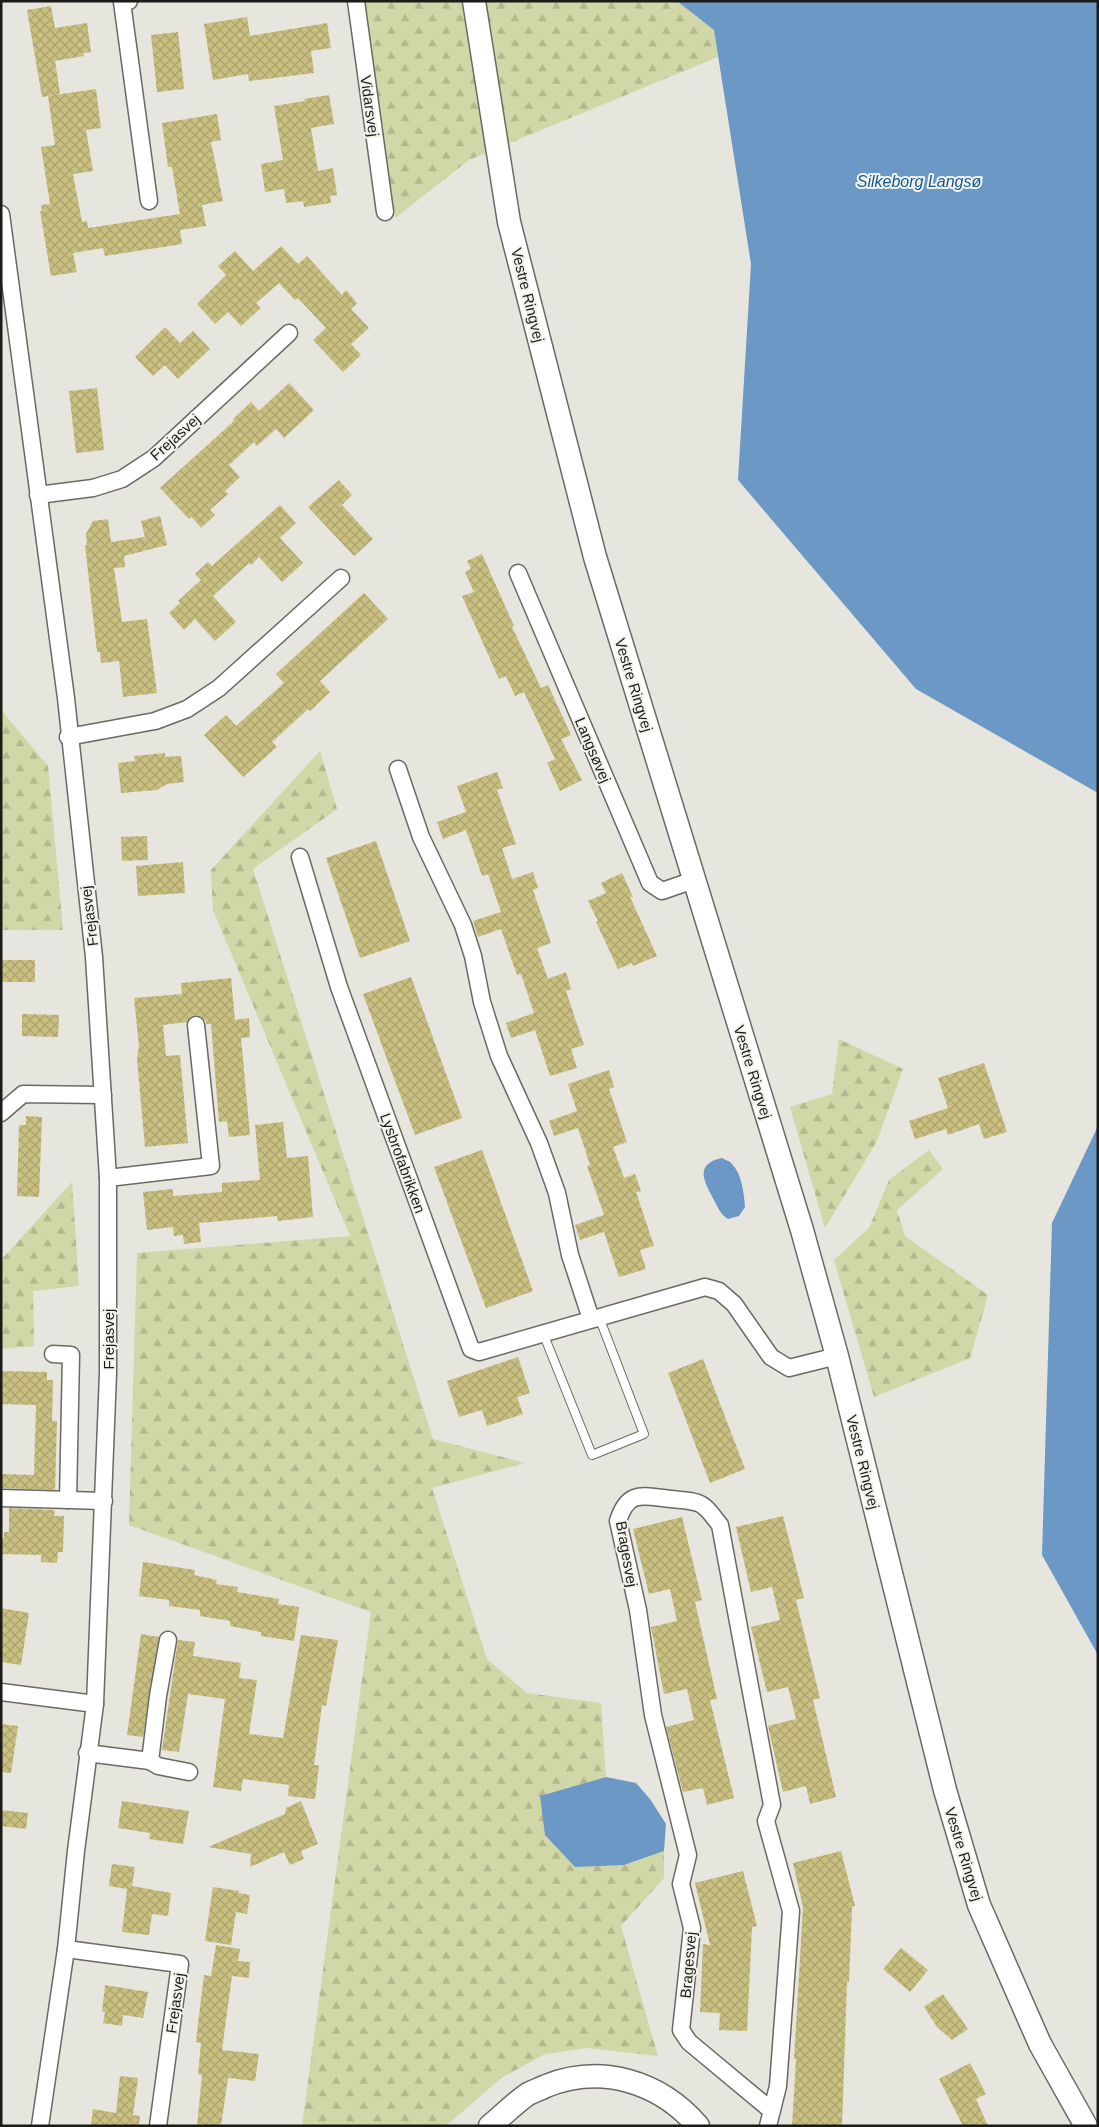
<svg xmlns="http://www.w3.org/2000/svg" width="1099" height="2127" font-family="Arial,sans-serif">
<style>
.forest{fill:url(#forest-firs)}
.water{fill:#6b98c4}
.building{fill:url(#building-cross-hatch)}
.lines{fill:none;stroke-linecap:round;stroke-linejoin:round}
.lane-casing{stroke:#6a6964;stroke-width:10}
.street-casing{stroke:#6a6964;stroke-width:19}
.secondary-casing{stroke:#6a6964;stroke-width:25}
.lane{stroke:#fff;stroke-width:8}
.street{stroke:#fff;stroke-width:16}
.secondary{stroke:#fff;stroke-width:22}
.labels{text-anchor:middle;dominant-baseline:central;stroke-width:4;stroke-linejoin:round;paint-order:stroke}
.street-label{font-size:15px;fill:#1b1b19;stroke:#f3f2ec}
.water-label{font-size:16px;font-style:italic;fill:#135991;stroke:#f3f2ec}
</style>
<defs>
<pattern id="forest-firs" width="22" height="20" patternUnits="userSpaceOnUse" patternTransform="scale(1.25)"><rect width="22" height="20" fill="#d2d7a7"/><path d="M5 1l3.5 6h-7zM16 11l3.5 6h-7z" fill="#b4b88f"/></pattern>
<pattern id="building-cross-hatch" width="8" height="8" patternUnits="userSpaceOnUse" patternTransform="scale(1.25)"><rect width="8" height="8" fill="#c9bf80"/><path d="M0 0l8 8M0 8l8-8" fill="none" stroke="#aca46e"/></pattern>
</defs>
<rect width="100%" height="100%" fill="#e6e5de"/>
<g class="forest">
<path d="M 361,1 L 677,1 L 714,30 L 718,57 L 469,160 L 395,218 Z"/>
<path d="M 1,710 L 48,766 L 63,930 L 1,930 Z"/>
<path d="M 320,751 L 337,809 L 253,869 L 433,1439 L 525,1463 L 432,1488 L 487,1659 L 527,1693 L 601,1703 L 606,1777 L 541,1796 L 624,1865 L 664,1851 L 664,1878 L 621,1926 L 658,2056 L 588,2048 L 545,2054 L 501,2078 L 446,2126 L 302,2126 L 371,1612 L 129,1525 L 137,1253 L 350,1236 L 213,910 L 211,870 Z"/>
<path d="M 839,1039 L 903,1069 L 877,1141 L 825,1228 L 790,1107 L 832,1094 Z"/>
<path d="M 929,1150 L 943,1169 L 897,1210 L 905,1236 L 988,1295 L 970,1358 L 874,1397 L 834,1260 L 869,1228 L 889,1180 Z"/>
<path d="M 72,1182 L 79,1286 L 33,1291 L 34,1346 L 1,1349 L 1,1260 Z"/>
</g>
<g class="water">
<path d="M 677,1 L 1098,1 L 1098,793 L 916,689 L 738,480 L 751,264 L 714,30 Z"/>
<path d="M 1098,1126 L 1098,1655 L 1042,1555 L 1052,1223 Z"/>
<path d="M 722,1158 C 725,1160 730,1161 732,1164 C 742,1174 744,1194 745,1207 L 739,1216 L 728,1219 C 721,1215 718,1208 714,1200 C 705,1183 693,1164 722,1158 Z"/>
<path d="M 606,1777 L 636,1783 L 650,1799 L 666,1824 L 664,1851 L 624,1865 L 575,1867 L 545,1835 L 540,1796 Z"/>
</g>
<g class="building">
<path d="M 51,6 L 55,28 L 87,23 L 91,52 L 83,53 L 84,56 L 55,61 L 60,94 L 42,97 L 27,10 Z"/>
<path d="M 247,17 L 250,36 L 327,23 L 331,48 L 311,51 L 314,73 L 249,81 L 248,74 L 213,80 L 204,24 Z"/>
<path d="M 178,32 L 184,89 L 157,92 L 151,35 Z"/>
<path d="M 96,89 L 101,128 L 86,130 L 93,171 L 73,174 L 82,222 L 87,221 L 88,228 L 180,214 L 172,167 L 168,167 L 162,123 L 217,114 L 221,140 L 211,142 L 223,201 L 202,205 L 206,226 L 180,230 L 182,244 L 105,256 L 103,248 L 73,253 L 77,272 L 51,276 L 40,211 L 42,211 L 41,205 L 50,204 L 41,147 L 55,145 L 48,96 Z"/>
<path d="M 329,95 L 334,124 L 311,128 L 318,171 L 333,168 L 337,195 L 330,196 L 331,203 L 304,207 L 303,201 L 286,203 L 284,189 L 265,192 L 261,164 L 283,160 L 274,106 L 305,101 L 304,99 Z"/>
<path d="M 281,246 L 298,264 L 307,256 L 342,295 L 346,290 L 357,303 L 351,309 L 369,328 L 351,344 L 361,355 L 343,372 L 313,340 L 326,328 L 298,298 L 295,300 L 279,283 L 256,303 L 261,308 L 241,326 L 228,312 L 215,324 L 197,304 L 226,275 L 218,266 L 235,251 L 253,271 Z"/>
<path d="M 165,327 L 180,343 L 193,331 L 210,349 L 178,379 L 165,365 L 153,376 L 135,357 Z"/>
<path d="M 289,383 L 314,410 L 284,438 L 276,429 L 257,446 L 254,442 L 229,465 L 240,477 L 225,491 L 228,494 L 210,510 L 215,515 L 201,528 L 192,517 L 189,519 L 160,488 L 234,421 L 233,419 L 251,402 L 259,411 Z"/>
<path d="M 97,388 L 104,450 L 76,453 L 69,391 Z"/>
<path d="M 339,480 L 352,495 L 342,505 L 373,539 L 354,556 L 308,507 Z"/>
<path d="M 280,505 L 296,523 L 280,538 L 303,563 L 282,582 L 259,557 L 251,565 L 249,563 L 213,596 L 236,622 L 215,641 L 195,619 L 184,630 L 169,613 L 180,603 L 178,601 L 201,580 L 195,574 L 208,562 L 212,566 Z"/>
<path d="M 160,516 L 167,545 L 124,556 L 125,567 L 114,568 L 122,622 L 147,619 L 157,693 L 123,697 L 119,661 L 101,663 L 100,652 L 97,652 L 85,545 L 87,545 L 86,534 L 93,521 L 108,519 L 111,542 L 145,537 L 141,521 Z"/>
<path d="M 482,554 L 514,626 L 512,627 L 541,688 L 548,685 L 571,735 L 561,739 L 582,780 L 560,791 L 547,763 L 555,759 L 524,692 L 515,696 L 506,676 L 499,679 L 462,596 L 474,592 L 465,572 L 471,569 L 467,561 Z"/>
<path d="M 364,593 L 388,619 L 320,681 L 330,692 L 310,711 L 308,709 L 272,742 L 277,747 L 243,777 L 204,735 L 226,715 L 236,726 L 284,683 L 276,674 Z"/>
<path d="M 165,753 L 165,757 L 181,756 L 184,782 L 167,784 L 157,790 L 121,793 L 118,763 L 135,761 L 134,756 Z"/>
<path d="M 497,772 L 503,788 L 497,790 L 516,844 L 502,848 L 512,879 L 533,872 L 538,888 L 533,890 L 551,943 L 537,948 L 548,979 L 566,972 L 571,989 L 566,991 L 584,1045 L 571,1049 L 577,1068 L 550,1076 L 535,1030 L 511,1038 L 506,1023 L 534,1013 L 521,974 L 517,975 L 501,929 L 478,937 L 473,921 L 501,912 L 488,874 L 482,876 L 466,830 L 443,839 L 437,822 L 466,812 L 457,786 Z"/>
<path d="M 147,836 L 148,860 L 122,861 L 121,837 Z"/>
<path d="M 376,841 L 410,941 L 360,958 L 326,858 Z"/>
<path d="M 183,862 L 185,893 L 138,896 L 136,866 Z"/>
<path d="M 622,873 L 633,897 L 630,897 L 657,956 L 633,966 L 632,963 L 618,969 L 596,922 L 598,921 L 588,901 L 606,893 L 601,883 Z"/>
<rect x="1" y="960" width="34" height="22"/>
<path d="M 411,977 L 462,1118 L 415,1135 L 363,994 Z"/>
<path d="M 231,978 L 235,1020 L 249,1018 L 250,1037 L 241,1038 L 250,1135 L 229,1137 L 227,1121 L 219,1122 L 211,1024 L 206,1024 L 206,1021 L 200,1016 L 194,1015 L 190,1017 L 187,1022 L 163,1025 L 166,1056 L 180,1055 L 188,1143 L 145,1147 L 137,1059 L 139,1046 L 134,998 L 182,994 L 181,983 Z"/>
<path d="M 22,1014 L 59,1015 L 58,1037 L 22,1036 Z"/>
<path d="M 984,1063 L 1007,1132 L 984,1139 L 979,1124 L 948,1135 L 946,1129 L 915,1139 L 909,1121 L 948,1108 L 938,1078 Z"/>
<path d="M 609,1070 L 614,1087 L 609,1089 L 627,1142 L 613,1147 L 624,1178 L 635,1174 L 641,1191 L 636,1192 L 654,1246 L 640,1250 L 646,1269 L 619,1277 L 604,1232 L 580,1240 L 575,1225 L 604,1215 L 587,1166 L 590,1165 L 578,1128 L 554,1136 L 549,1121 L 577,1111 L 568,1084 Z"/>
<path d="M 26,1116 L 42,1117 L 39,1197 L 17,1196 L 19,1125 L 26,1125 Z"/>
<path d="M 283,1122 L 287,1158 L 308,1156 L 313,1217 L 278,1221 L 277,1216 L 199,1223 L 201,1242 L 184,1244 L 183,1235 L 174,1236 L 173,1227 L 147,1230 L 143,1192 L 173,1189 L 173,1196 L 222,1192 L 222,1183 L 260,1180 L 255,1125 Z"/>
<path d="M 482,1150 L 533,1291 L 486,1308 L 434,1167 Z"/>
<path d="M 518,1357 L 530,1393 L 517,1397 L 523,1414 L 487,1426 L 482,1410 L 459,1417 L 447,1381 Z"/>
<path d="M 703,1359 L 745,1469 L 710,1483 L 668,1373 Z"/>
<path d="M 1,1371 L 47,1372 L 47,1380 L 53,1380 L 52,1421 L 57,1421 L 55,1490 L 1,1488 L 1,1474 L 34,1475 L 36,1405 L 1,1404 Z"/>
<path d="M 9,1508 L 55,1510 L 54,1516 L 64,1516 L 63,1552 L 58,1552 L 57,1563 L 41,1562 L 41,1555 L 1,1554 L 1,1538 L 4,1538 L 4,1532 L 9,1532 Z"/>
<path d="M 783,1516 L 804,1598 L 796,1600 L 820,1698 L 813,1700 L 836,1797 L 810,1804 L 806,1786 L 783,1792 L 768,1726 L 796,1719 L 788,1687 L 767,1692 L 751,1627 L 780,1620 L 772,1587 L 751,1592 L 736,1527 Z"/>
<path d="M 682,1517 L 702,1600 L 695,1602 L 717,1699 L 710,1700 L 734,1798 L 707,1805 L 703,1788 L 683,1792 L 666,1727 L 694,1720 L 687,1689 L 664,1694 L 651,1627 L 677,1621 L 670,1589 L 649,1594 L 633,1529 Z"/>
<path d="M 143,1562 L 195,1570 L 194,1575 L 217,1580 L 216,1584 L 238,1587 L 237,1592 L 279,1599 L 278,1604 L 299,1607 L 294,1641 L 261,1636 L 261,1632 L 230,1626 L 230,1621 L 200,1616 L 200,1610 L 169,1606 L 169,1600 L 139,1596 Z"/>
<path d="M 1,1608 L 29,1613 L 21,1665 L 1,1662 Z"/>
<path d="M 141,1634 L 159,1637 L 143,1737 L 127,1735 Z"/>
<path d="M 301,1635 L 338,1640 L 326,1706 L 322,1705 L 314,1765 L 319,1765 L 315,1799 L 288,1796 L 289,1785 L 243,1779 L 241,1791 L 213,1787 L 225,1699 L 188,1694 L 179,1752 L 162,1750 L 178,1640 L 195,1642 L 193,1656 L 241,1663 L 239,1678 L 257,1680 L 249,1734 L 283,1738 Z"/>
<path d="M 1,1724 L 18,1726 L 11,1773 L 1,1772 Z"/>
<path d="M 122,1801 L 189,1811 L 183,1844 L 149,1839 L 150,1833 L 118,1828 Z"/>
<path d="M 301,1801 L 318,1844 L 301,1851 L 304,1859 L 290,1865 L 284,1852 L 250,1867 L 251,1854 L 208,1847 L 285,1814 L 286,1808 Z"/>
<path d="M 1,1810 L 28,1813 L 26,1829 L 1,1826 Z"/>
<path d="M 841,1851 L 855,1906 L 852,1907 L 849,1982 L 847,1982 L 842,2126 L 792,2126 L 796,2059 L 794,2059 L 803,1907 L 793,1863 Z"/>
<path d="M 112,1864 L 135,1867 L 132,1886 L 171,1893 L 168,1916 L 152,1914 L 149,1935 L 122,1932 L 127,1889 L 109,1886 Z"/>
<path d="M 743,1871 L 757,1926 L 752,1927 L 747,2031 L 719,2030 L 720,2013 L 700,2012 L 703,1944 L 710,1945 L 695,1883 Z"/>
<path d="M 213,1887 L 239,1891 L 238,1893 L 250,1895 L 247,1914 L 236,1912 L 231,1945 L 205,1941 Z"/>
<path d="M 216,1945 L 240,1949 L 238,1961 L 250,1962 L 249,1978 L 232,1976 L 222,2050 L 259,2054 L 255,2081 L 228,2078 L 221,2126 L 197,2126 L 202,2075 L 198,2074 L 201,2043 L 196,2042 L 198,2024 L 204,1975 L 211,1976 Z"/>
<path d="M 901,1948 L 928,1970 L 910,1992 L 883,1969 Z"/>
<path d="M 105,1985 L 148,1992 L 143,2018 L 123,2015 L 122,2026 L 103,2023 L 105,2012 L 102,2012 Z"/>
<path d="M 943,1994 L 968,2029 L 952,2040 L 937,2027 L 924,2007 Z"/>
<path d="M 970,2063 L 986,2094 L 976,2099 L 988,2126 L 963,2126 L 939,2079 Z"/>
<path d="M 120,2076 L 138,2078 L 133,2115 L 140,2116 L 139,2126 L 91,2126 L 93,2109 L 116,2113 Z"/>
</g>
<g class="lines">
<defs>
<path id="lane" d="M 543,1333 L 592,1455 L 644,1434 L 599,1317"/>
<g id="street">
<path d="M 129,1 L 122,2 L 149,201"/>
<path d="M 356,1 L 385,212"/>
<path d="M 1,214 L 66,698 L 94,957 L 108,1178 L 108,1373 L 95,1704 L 76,1851 L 66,1949 L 40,2126"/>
<path d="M 38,495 L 93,488 L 122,479 L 154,458 L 289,333"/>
<path d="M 518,573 L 650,883 L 662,891 L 694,880"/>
<path d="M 68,737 L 155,721 L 187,709 L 219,688 L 341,578"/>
<path d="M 398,769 L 421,837 L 463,925 L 473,956 L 482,1002 L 499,1056 L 539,1143 L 557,1193 L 570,1255 L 591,1319"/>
<path d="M 300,857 L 339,987 L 471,1349 L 479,1352 L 705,1287 L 719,1291 L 734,1304 L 771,1357 L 789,1368 L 837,1356"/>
<path d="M 1,1113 L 23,1094 L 103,1095"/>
<path d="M 108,1178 L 211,1166 L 196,1025"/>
<path d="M 53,1354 L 71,1355 L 68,1500"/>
<path d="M 1,1498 L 104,1501"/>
<path d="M 1,1692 L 95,1704"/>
<path d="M 87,1753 L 150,1761 L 158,1696 L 168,1640"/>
<path d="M 150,1761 L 158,1766 L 189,1772"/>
<path d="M 66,1949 L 180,1964 L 158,2126"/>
<path d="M 768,2126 L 778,2086 L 791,1911 L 766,1821 L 772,1805 L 720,1525 C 714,1518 707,1506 698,1503 C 690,1500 679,1500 671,1499 C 643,1496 628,1489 618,1521 L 638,1610 L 653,1715 L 688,1855 L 681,1884 L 692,1928 L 681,2030 L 689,2042 L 772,2111"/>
</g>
<g id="secondary">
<path d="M 474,1 L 509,222 L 595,557 L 802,1230 L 837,1356 L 945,1790 L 979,1905 L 1040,2044 L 1086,2126"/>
<path d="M 490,2126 C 503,2115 515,2103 528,2094 C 534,2091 540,2089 546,2086 C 601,2064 659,2081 698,2126"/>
</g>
</defs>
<use href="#lane" class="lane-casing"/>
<use href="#street" class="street-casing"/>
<use href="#secondary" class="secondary-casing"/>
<use href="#lane" class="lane"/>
<use href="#street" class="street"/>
<use href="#secondary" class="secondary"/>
</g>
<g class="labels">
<g class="street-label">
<text transform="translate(370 106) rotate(82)">Vidarsvej</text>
<text transform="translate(528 295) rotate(76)">Vestre Ringvej</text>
<text transform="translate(175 437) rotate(-42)">Frejasvej</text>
<text transform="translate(634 685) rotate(73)">Vestre Ringvej</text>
<text transform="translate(593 750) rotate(67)">Langsøvej</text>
<text transform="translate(89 916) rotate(-97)">Frejasvej</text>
<text transform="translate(753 1072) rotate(73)">Vestre Ringvej</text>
<text transform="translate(403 1163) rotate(70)">Lysbrofabrikken</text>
<text transform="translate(108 1339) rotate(-90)">Frejasvej</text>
<text transform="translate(863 1462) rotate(76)">Vestre Ringvej</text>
<text transform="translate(627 1554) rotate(80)">Bragesvej</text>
<text transform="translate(964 1854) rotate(73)">Vestre Ringvej</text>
<text transform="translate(688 1965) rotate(-85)">Bragesvej</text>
<text transform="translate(175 2003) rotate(-82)">Frejasvej</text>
</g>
<g class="water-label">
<text x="919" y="181">Silkeborg Langsø</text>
</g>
</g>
<rect width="1099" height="2127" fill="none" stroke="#1b1b19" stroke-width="5"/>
</svg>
